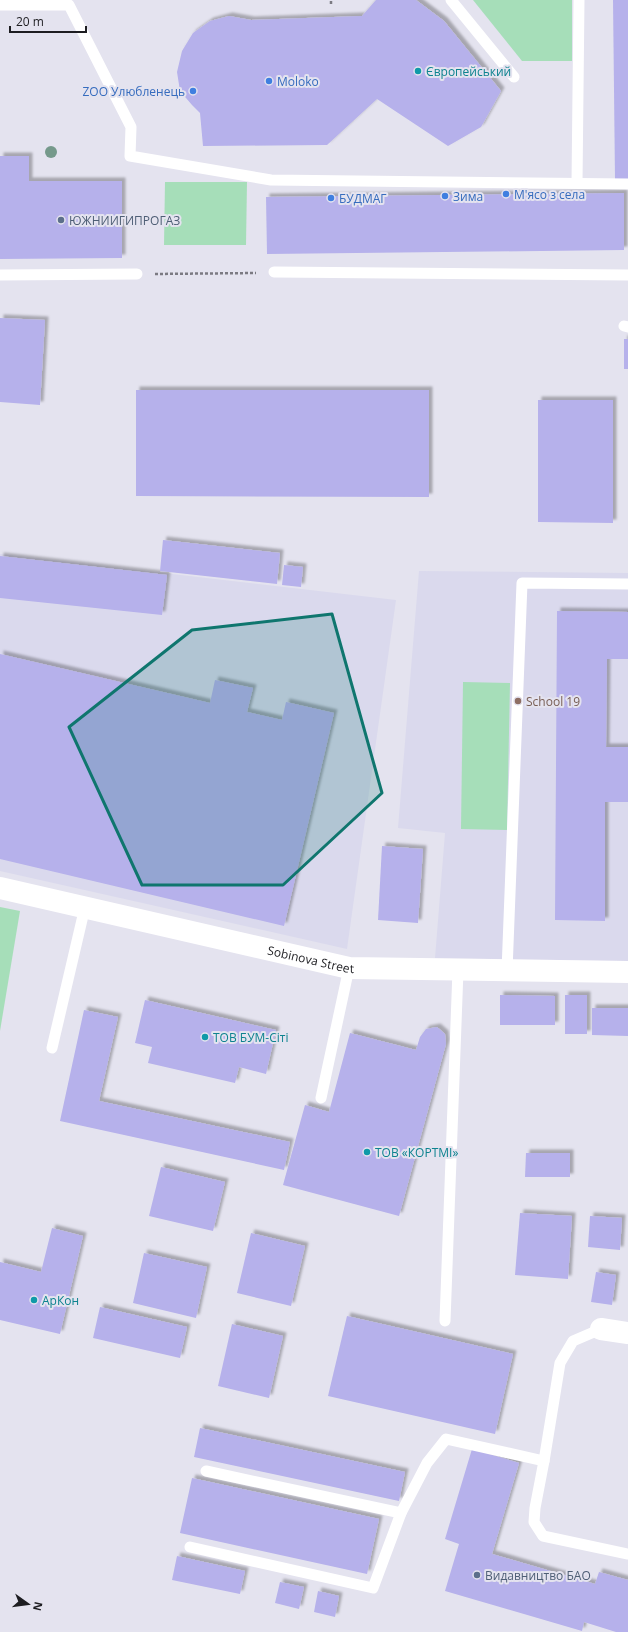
<svg xmlns="http://www.w3.org/2000/svg" width="628" height="1632" font-family="'Open Sans',sans-serif">
<style>
.built{fill:#dad9ed}
.green{fill:#a6deb9}
.building{fill:#b6b1eb;filter:url(#shadow)}
.lines{fill:none;stroke-linecap:round;stroke-linejoin:round}
.path{stroke:#7b7a82;stroke-width:2.5;stroke-dasharray:3 2;stroke-linecap:butt}
.service{stroke:#fff;stroke-width:11}
.minor{stroke:#fff;stroke-width:22}
.tree{fill:#75998b}
.marked{fill:#0f766e;fill-opacity:0.2;stroke:#0f766e;stroke-width:3;stroke-linejoin:round}
.culture-dot{fill:#0f9aa8;stroke:#e4e3ef;stroke-width:1.5}
.shop-dot{fill:#3f7fe0;stroke:#e4e3ef;stroke-width:1.5}
.service-dot{fill:#5c6f8a;stroke:#e4e3ef;stroke-width:1.5}
.education-dot{fill:#8d6e63;stroke:#e4e3ef;stroke-width:1.5}
.labels{text-anchor:middle;dominant-baseline:central;stroke-width:4;stroke-linejoin:round;paint-order:stroke}
.culture-label{font-size:12px;fill:#0d838f;stroke:#e4e3ef;text-anchor:start}
.shop-label{font-size:12px;fill:#366cbe;stroke:#e4e3ef;text-anchor:start}
.service-label{font-size:12px;fill:#4e5e75;stroke:#e4e3ef;text-anchor:start}
.education-label{font-size:12px;fill:#785e54;stroke:#e4e3ef;text-anchor:start}
.street-label{font-size:12px;fill:#1d1d21;stroke:#e4e3ef}
</style>
<defs>
<filter id="shadow"><feDropShadow dx="3.5" dy="-3.5" stdDeviation="1" flood-color="#0004"/></filter>
</defs>
<rect width="100%" height="100%" fill="#e4e3ef"/>
<g class="built">
<path d="M 0,554 L 396,600 L 347,949 L 0,871 Z"/>
<path d="M 419,571 L 628,573 L 628,961 L 435,958 L 445,833 L 398,828 Z"/>
</g>
<g class="green">
<path d="M 473,0 L 572,0 L 572,61 L 522,61 Z"/>
<path d="M 165,182 L 247,182 L 246,245 L 164,245 Z"/>
<path d="M 463,682 L 510,683 L 507,830 L 461,829 Z"/>
<path d="M 0,907 L 20,911 L 0,1031 Z"/>
</g>
<g class="building">
<path d="M 376,0 L 416,0 L 444,21 L 501,91 L 481,127 L 448,146 L 377,99 L 327,145 L 203,146 L 200,113 L 192,105 L 180,91 L 177,72 L 182,51 L 193,33 L 210,21 L 229,16 L 251,20 L 362,16 Z"/>
<path d="M 613,0 L 628,0 L 628,180 L 615,180 Z"/>
<path d="M 0,156 L 29,156 L 29,181 L 122,181 L 122,258 L 0,259 Z"/>
<path d="M 624,193 L 624,250 L 267,254 L 266,197 Z"/>
<path d="M 0,318 L 45,320 L 40,405 L 0,402 Z"/>
<rect x="624" y="339" width="4" height="30"/>
<path d="M 136,390 L 429,390 L 429,497 L 136,496 Z"/>
<path d="M 538,400 L 613,400 L 613,523 L 538,522 Z"/>
<path d="M 163,540 L 280,553 L 277,584 L 160,571 Z"/>
<path d="M 0,556 L 167,575 L 162,615 L 0,598 Z"/>
<path d="M 284,565 L 303,567 L 301,587 L 282,585 Z"/>
<path d="M 557,611 L 628,612 L 628,659 L 607,659 L 606,747 L 628,747 L 628,802 L 605,802 L 605,921 L 555,920 Z"/>
<path d="M 0,654 L 210,703 L 215,680 L 253,688 L 247,712 L 282,720 L 286,702 L 334,713 L 284,926 L 0,859 Z"/>
<path d="M 382,846 L 423,849 L 418,923 L 378,920 Z"/>
<path d="M 500,995 L 555,996 L 555,1025 L 500,1025 Z"/>
<rect x="565" y="995" width="22" height="39"/>
<path d="M 145,1000 L 276,1030 L 266,1074 L 239,1067 L 235,1083 L 148,1063 L 152,1047 L 135,1043 Z"/>
<path d="M 592,1008 L 628,1008 L 628,1036 L 592,1035 Z"/>
<path d="M 84,1010 L 118,1017 L 99,1101 L 290,1142 L 284,1170 L 60,1121 Z"/>
<path d="M 437,1027 L 445,1034 L 446,1044 L 399,1216 L 283,1185 L 305,1105 L 329,1112 L 350,1033 L 416,1050 L 420,1037 L 426,1029 Z"/>
<path d="M 526,1153 L 570,1153 L 570,1177 L 525,1177 Z"/>
<path d="M 161,1167 L 225,1182 L 213,1231 L 149,1216 Z"/>
<path d="M 520,1213 L 572,1216 L 568,1279 L 515,1275 Z"/>
<path d="M 590,1216 L 622,1218 L 620,1250 L 588,1247 Z"/>
<path d="M 52,1228 L 83,1236 L 60,1334 L 0,1320 L 0,1262 L 41,1272 Z"/>
<path d="M 251,1233 L 305,1246 L 291,1306 L 237,1293 Z"/>
<path d="M 144,1253 L 207,1267 L 196,1318 L 133,1303 Z"/>
<path d="M 596,1272 L 616,1275 L 612,1305 L 591,1302 Z"/>
<path d="M 100,1307 L 187,1327 L 180,1358 L 93,1338 Z"/>
<path d="M 347,1316 L 513,1354 L 495,1434 L 328,1396 Z"/>
<path d="M 232,1324 L 283,1336 L 269,1398 L 218,1386 Z"/>
<path d="M 200,1428 L 405,1472 L 399,1501 L 194,1457 Z"/>
<path d="M 472,1449 L 519,1463 L 492,1554 L 595,1584 L 599,1572 L 628,1580 L 628,1632 L 616,1632 L 584,1622 L 582,1631 L 445,1591 L 459,1544 L 445,1539 Z"/>
<path d="M 192,1478 L 379,1519 L 367,1574 L 180,1533 Z"/>
<path d="M 177,1556 L 245,1571 L 240,1594 L 172,1580 Z"/>
<path d="M 280,1582 L 304,1587 L 299,1609 L 275,1603 Z"/>
<path d="M 318,1591 L 339,1596 L 335,1617 L 314,1612 Z"/>
</g>
<g class="lines">
<g class="path">
<path d="M 331,4 L 331,0"/>
<path d="M 155,274 L 256,273"/>
</g>
<g class="service">
<path d="M 451,0 L 514,77"/>
<path d="M 0,5 L 69,5 L 131,127 L 130,156 L 271,180 L 628,184"/>
<path d="M 577,183 L 579,0"/>
<path d="M 274,272 L 628,275"/>
<path d="M 0,275 L 137,274"/>
<path d="M 624,326 L 628,327"/>
<path d="M 507,971 L 522,583 L 628,584"/>
<path d="M 52,1048 L 85,907"/>
<path d="M 321,1098 L 349,968"/>
<path d="M 445,1321 L 458,970"/>
<path d="M 544,1461 L 535,1508 L 534,1522 L 543,1536 L 628,1554"/>
<path d="M 206,1471 L 401,1513"/>
<path d="M 190,1547 L 373,1588 L 401,1513 L 427,1463 L 446,1439 L 544,1461 L 560,1363 L 573,1341 L 601,1329"/>
</g>
<g class="minor">
<path id="s1" d="M 0,888 L 349,968 L 628,972"/>
<path d="M 601,1329 L 628,1333"/>
</g>
</g>
<circle class="tree" cx="51" cy="152" r="6"/>
<path class="marked" d="M 332,614 L 382,793 L 283,885 L 142,885 L 69,727 L 192,630 Z"/>
<g class="culture-dot">
<circle cx="418" cy="71" r="4"/>
<circle cx="205" cy="1037" r="4"/>
<circle cx="367" cy="1152" r="4"/>
<circle cx="34" cy="1300" r="4"/>
</g>
<g class="shop-dot">
<circle cx="269" cy="81" r="4"/>
<circle cx="193" cy="91" r="4"/>
<circle cx="506" cy="194" r="4"/>
<circle cx="445" cy="196" r="4"/>
<circle cx="331" cy="198" r="4"/>
</g>
<g class="service-dot">
<circle cx="61" cy="220" r="4"/>
<circle cx="477" cy="1575" r="4"/>
</g>
<circle class="education-dot" cx="518" cy="701" r="4"/>
<g class="labels">
<g class="culture-label">
<text x="426" y="71">Європейський</text>
<text x="213" y="1037">ТОВ БУМ-Сіті</text>
<text x="375" y="1152">ТОВ «КОРТМІ»</text>
<text x="42" y="1300">АрКон</text>
</g>
<g class="shop-label">
<text x="277" y="81">Moloko</text>
<text x="185" y="91" text-anchor="end">ZOO Улюбленець</text>
<text x="514" y="194">М'ясо з села</text>
<text x="453" y="196">Зима</text>
<text x="339" y="198">БУДМАГ</text>
</g>
<g class="service-label">
<text x="69" y="220">ЮЖНИИГИПРОГАЗ</text>
<text x="485" y="1575">Видавництво БАО</text>
</g>
<g class="education-label">
<text x="526" y="701">School 19</text>
</g>
<g class="street-label">
<text stroke="none"><textPath href="#s1" startOffset="319">Sobinova Street</textPath></text>
</g>
</g>
<g transform="translate(28 1604) rotate(104)" stroke="#e4e3ef" stroke-width="3" paint-order="stroke">
<path d="M0-3L7 15L0 10L-7 15Z" fill="#1d1d21"/>
<text y="-6" font-size="11" font-weight="bold" text-anchor="middle" fill="#1d1d21">N</text>
</g>
<path d="M10 26v6h76v-6" fill="none" stroke="#1d1d21" stroke-width="2"/>
<text x="16" y="26" font-size="12" fill="#1d1d21" stroke="#e4e3ef" stroke-width="3" paint-order="stroke">20 m</text>
</svg>
